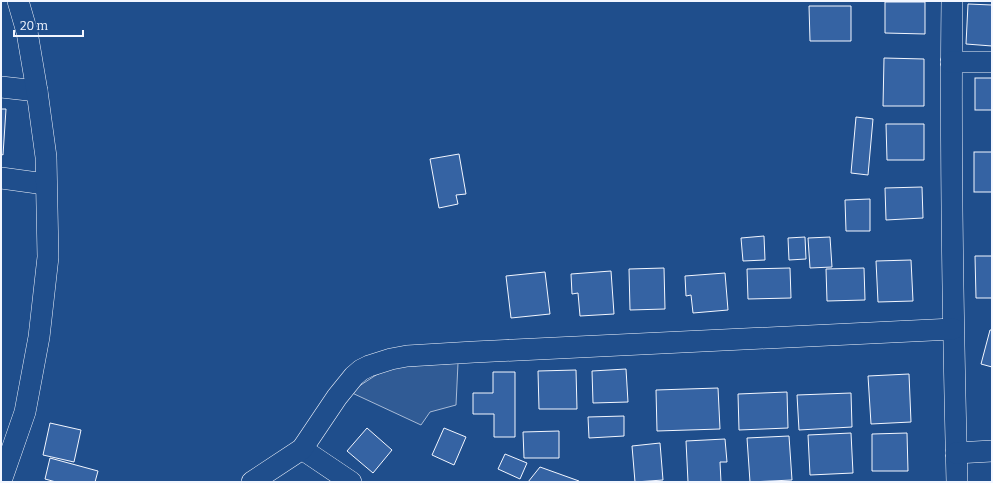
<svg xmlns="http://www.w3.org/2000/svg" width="993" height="483" font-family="Bitter,serif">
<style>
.built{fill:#305b95;stroke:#a8bbd7}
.building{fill:#3563a3;stroke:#f2f6ff}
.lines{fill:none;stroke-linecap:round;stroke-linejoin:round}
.street-casing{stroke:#f2f6ff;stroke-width:22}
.street{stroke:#1f4e8c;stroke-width:21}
</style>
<rect width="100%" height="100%" fill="#1f4e8c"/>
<path class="built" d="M 458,363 L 456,405 L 430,412 L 421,425 L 350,392 L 376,375 L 394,367 Z"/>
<g class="building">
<path d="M 885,2 L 925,2 L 925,34 L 885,33 Z"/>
<path d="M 968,4 L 992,5 L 992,46 L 966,44 Z"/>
<path d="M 809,6 L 851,6 L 851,41 L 810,41 Z"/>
<path d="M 884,58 L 924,59 L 924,106 L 883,106 Z"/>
<rect x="975" y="78" width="17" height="32"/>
<path d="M 1,109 L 6,109 L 3,155 L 1,154 Z"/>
<path d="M 856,117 L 873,119 L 868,175 L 851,173 Z"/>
<path d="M 886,124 L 924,124 L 924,160 L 887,160 Z"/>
<rect x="974" y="152" width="18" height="40"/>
<path d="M 459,154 L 466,194 L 456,195 L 458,204 L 439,208 L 430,159 Z"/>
<path d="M 922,187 L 923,218 L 886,220 L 885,188 Z"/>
<path d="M 870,199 L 870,231 L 846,231 L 845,200 Z"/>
<path d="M 764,236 L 765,260 L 743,261 L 741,238 Z"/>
<path d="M 805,237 L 806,259 L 789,260 L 788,238 Z"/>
<path d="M 830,237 L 832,267 L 810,268 L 808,238 Z"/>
<path d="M 975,256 L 992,256 L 992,298 L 976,298 Z"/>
<path d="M 911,260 L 913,301 L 878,302 L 876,261 Z"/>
<path d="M 664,268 L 665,309 L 630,310 L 629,269 Z"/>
<path d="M 790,268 L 791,298 L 748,299 L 747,269 Z"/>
<path d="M 864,268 L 865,300 L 827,301 L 826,269 Z"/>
<path d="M 611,271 L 614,314 L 580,316 L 578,293 L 572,294 L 571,274 Z"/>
<path d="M 545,272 L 550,314 L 511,318 L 506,276 Z"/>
<path d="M 725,273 L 728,310 L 693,313 L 691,295 L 686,296 L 685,276 Z"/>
<path d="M 990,330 L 992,330 L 992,367 L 981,364 Z"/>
<path d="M 626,369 L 628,402 L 593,403 L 592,371 Z"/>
<path d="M 576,370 L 577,409 L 539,409 L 538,371 Z"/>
<path d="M 493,372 L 515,372 L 515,437 L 494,437 L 494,414 L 473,414 L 473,393 L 493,393 Z"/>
<path d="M 909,374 L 911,422 L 871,424 L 868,376 Z"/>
<path d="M 718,388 L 720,429 L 657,431 L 656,390 Z"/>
<path d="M 787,392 L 788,428 L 739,430 L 738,394 Z"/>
<path d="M 851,393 L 852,427 L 799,430 L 797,395 Z"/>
<path d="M 624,416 L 624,436 L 589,438 L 588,417 Z"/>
<path d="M 50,423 L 81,430 L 74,462 L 43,455 Z"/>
<path d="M 367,428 L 392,450 L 373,473 L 347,451 Z"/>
<path d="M 444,428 L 466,437 L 454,465 L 432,455 Z"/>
<path d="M 559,431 L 559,458 L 524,458 L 523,432 Z"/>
<path d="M 851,433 L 853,473 L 810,475 L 808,435 Z"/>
<path d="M 907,433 L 908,471 L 872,471 L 872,434 Z"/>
<path d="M 789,436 L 792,480 L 750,482 L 747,438 Z"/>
<path d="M 725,439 L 727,462 L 720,462 L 721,482 L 688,482 L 686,441 Z"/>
<path d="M 660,443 L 663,480 L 635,482 L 632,446 Z"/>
<path d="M 505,454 L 527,463 L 520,479 L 498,469 Z"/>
<path d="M 50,458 L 98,471 L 95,482 L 56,482 L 45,479 Z"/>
<path d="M 540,467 L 579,481 L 579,482 L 528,482 Z"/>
</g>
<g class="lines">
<defs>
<g id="street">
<path d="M 952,1 C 950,161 953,322 957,482"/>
<path d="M 951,62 L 992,62"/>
<path d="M 1,87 L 37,91"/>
<path d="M 1,178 L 45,184"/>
<path d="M 302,449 L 351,482"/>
<path d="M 956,453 L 992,451"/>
<path d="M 1,481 L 25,412 L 39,337 L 48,257 L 46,157 L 37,91 L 27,32 L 18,1"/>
<path d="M 252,482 L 302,449 L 337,397 L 354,376 L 361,370 L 369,366 L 391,359 L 407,356 L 474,352 L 953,329"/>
</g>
</defs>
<use href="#street" class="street-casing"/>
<use href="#street" class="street"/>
</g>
<rect width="993" height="483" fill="none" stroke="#f2f6ff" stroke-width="4"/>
<path d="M14 30v6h69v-6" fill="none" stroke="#f2f6ff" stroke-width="2"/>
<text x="20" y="30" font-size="12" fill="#f2f6ff" stroke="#1f4e8c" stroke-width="3" paint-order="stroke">20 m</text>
</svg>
